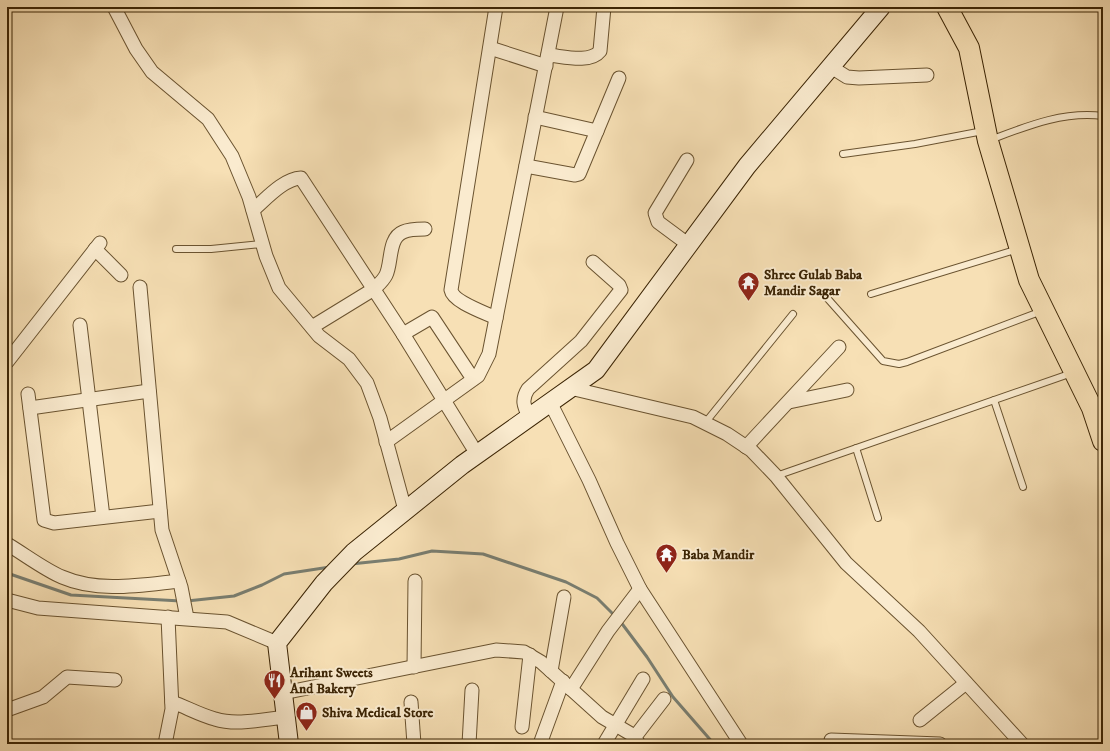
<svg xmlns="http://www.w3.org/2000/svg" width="1110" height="751" font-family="'IM FELL DW Pica',serif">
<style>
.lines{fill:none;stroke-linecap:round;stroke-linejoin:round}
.stream{stroke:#797e71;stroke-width:3}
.lane-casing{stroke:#6a5330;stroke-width:8}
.street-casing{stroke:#6a5330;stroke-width:15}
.secondary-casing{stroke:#3b2404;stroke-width:20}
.primary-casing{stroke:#3b2404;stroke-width:22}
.lane{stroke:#faebcf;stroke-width:6}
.street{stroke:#faebcf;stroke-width:13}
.secondary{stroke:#faebcf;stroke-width:18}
.primary{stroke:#f7e0b5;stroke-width:20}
.labels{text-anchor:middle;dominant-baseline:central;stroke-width:4;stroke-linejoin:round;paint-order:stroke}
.poi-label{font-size:14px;font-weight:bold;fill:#3b2404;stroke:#faebcf;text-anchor:start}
</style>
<rect width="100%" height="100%" fill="#f7e0b5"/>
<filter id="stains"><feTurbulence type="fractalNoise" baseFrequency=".005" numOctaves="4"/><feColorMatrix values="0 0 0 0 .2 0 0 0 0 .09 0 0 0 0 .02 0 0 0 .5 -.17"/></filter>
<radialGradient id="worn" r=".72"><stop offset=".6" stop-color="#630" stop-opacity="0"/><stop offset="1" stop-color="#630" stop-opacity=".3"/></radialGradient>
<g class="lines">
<g class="stream">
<path d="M 351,564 L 399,559 L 432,551 L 483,554 L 566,582 L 597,598 L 616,617"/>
<path d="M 7,573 L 71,595 L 181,601"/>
<path d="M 187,601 L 234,596 L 262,585 L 284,574 L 330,567"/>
<path d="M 620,621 L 647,657 L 673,697 L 714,744"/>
</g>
<defs>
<g id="lane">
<path d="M 990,140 C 1027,126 1063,111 1103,116"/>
<path d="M 843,154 L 915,144 L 983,131"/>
<path d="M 176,249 L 211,249 L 262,244"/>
<path d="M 871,294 L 1018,249"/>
<path d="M 828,299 L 883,361 L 899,364 L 907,362 L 1042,311"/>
<path d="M 994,400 L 1023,487"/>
<path d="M 705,423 L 793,314"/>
<path d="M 856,448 L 878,518"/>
<path d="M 776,476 L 1072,373"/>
</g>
<g id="street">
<path d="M 114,7 L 136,49 L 152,72 L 208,119 L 232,156 L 249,197 L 266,256 L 279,288 L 319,336 L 349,359 L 367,383 L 380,418 L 405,510"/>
<path d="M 490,48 L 546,66"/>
<path d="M 548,55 C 562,56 590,64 600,51 L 604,7"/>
<path d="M 831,67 L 847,77 L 859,78 L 927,75"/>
<path d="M 535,117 L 597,131"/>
<path d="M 687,160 L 655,213 L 658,222 L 689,245"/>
<path d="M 526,166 L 575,175 L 579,174 L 619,78"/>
<path d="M 253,210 C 266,199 283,179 301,178 L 403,334 L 432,317 L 473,379"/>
<path d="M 95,249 L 121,275"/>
<path d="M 140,287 L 161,519 L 162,530 L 181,587 L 187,618"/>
<path d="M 496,318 C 486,313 453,302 451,290 L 496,7"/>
<path d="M 80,325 L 103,517"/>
<path d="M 312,327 L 374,289 C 378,285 383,281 386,275 C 392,263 388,238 403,232 C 409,229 418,229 425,229"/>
<path d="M 403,334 L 477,454"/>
<path d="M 7,362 L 100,243"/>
<path d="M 570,388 L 693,417 L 727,434 L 751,450 L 776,476 L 846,563 L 919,631 L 1022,744"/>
<path d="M 28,394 L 44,520 L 54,523 L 160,511"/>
<path d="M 550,402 L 589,480 L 617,543 L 640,589 L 741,744"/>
<path d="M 789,402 L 847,390"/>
<path d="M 30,408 L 149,391"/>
<path d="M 529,417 C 524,406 521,400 528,389 L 581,341 L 621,290 L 619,285 L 593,262"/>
<path d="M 386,442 L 478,376 L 489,354 L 557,7"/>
<path d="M 746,447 L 839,347"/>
<path d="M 7,544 C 24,554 45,570 62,577 C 99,593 141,585 179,581"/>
<path d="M 7,600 L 38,608 L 227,622 L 277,643"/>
<path d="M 414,667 L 415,581"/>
<path d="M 551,671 L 564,597"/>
<path d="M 571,689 L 608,631 L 640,589"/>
<path d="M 283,693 L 496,650 L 524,652 L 541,662 L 602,717 L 631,734 L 639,744"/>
<path d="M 172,702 C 186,707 200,715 215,719 C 237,726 264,719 287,717"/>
<path d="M 411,702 L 414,744"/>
<path d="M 7,710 L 43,697 L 67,677 L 115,680"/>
<path d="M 920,720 L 966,683"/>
<path d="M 522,727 L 530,655"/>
<path d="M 634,738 L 664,699"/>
<path d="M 831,740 L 940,744"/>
<path d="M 165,744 L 172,709 L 168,617"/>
<path d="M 469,744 L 472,690"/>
<path d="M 540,744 L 563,681"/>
<path d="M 604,744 L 643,679"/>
</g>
<path id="secondary" d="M 289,744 L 277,643 L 324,583 L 354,552 L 462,465 L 596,370 L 747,166 L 881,7"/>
<path id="primary" d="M 947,7 L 969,48 L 988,141 L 1029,280 L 1092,408 L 1103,441"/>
</defs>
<use href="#lane" class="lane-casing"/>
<use href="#street" class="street-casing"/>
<use href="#secondary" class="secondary-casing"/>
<use href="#primary" class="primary-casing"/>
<use href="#lane" class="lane"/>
<use href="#street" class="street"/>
<use href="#secondary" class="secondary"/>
<use href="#primary" class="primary"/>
</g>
<defs>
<symbol id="temple-pin" viewBox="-11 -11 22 30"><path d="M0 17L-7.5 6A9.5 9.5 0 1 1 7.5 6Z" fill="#8f2418" stroke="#faebcf"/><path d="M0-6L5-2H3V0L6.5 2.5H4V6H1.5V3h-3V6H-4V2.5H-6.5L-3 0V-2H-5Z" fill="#fff"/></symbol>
<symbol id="restaurant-pin" viewBox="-11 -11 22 30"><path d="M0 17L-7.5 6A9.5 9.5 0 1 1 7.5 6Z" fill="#8f2418" stroke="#faebcf"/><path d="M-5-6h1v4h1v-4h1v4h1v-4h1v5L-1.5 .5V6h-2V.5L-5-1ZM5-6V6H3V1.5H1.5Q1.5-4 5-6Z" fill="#fff"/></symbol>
<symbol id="shop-pin" viewBox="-11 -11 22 30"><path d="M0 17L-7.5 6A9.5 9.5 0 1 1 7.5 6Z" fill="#8f2418" stroke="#faebcf"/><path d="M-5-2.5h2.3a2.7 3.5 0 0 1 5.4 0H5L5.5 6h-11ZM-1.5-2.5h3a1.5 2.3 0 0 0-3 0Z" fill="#fff"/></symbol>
</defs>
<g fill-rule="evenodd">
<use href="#temple-pin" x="736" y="270" width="25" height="34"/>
<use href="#temple-pin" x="654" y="542" width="25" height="34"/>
<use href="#restaurant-pin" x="262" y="668" width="25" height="34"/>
<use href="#shop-pin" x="294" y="700" width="25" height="34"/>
</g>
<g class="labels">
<g class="poi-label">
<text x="764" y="275">Shree Gulab Baba<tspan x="764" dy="16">Mandir Sagar</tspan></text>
<text x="682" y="555">Baba Mandir</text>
<text x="290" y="673">Arihant Sweets<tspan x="290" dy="16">And Bakery</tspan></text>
<text x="322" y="713">Shiva Medical Store</text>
</g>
</g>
<rect width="1110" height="751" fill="none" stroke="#f7e0b5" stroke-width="24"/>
<rect x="8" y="8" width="1094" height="735" fill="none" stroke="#3b2404" stroke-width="2"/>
<rect x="12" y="12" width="1086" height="727" fill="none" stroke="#3b2404"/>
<rect width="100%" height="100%" filter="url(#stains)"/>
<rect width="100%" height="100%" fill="url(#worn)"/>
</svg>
